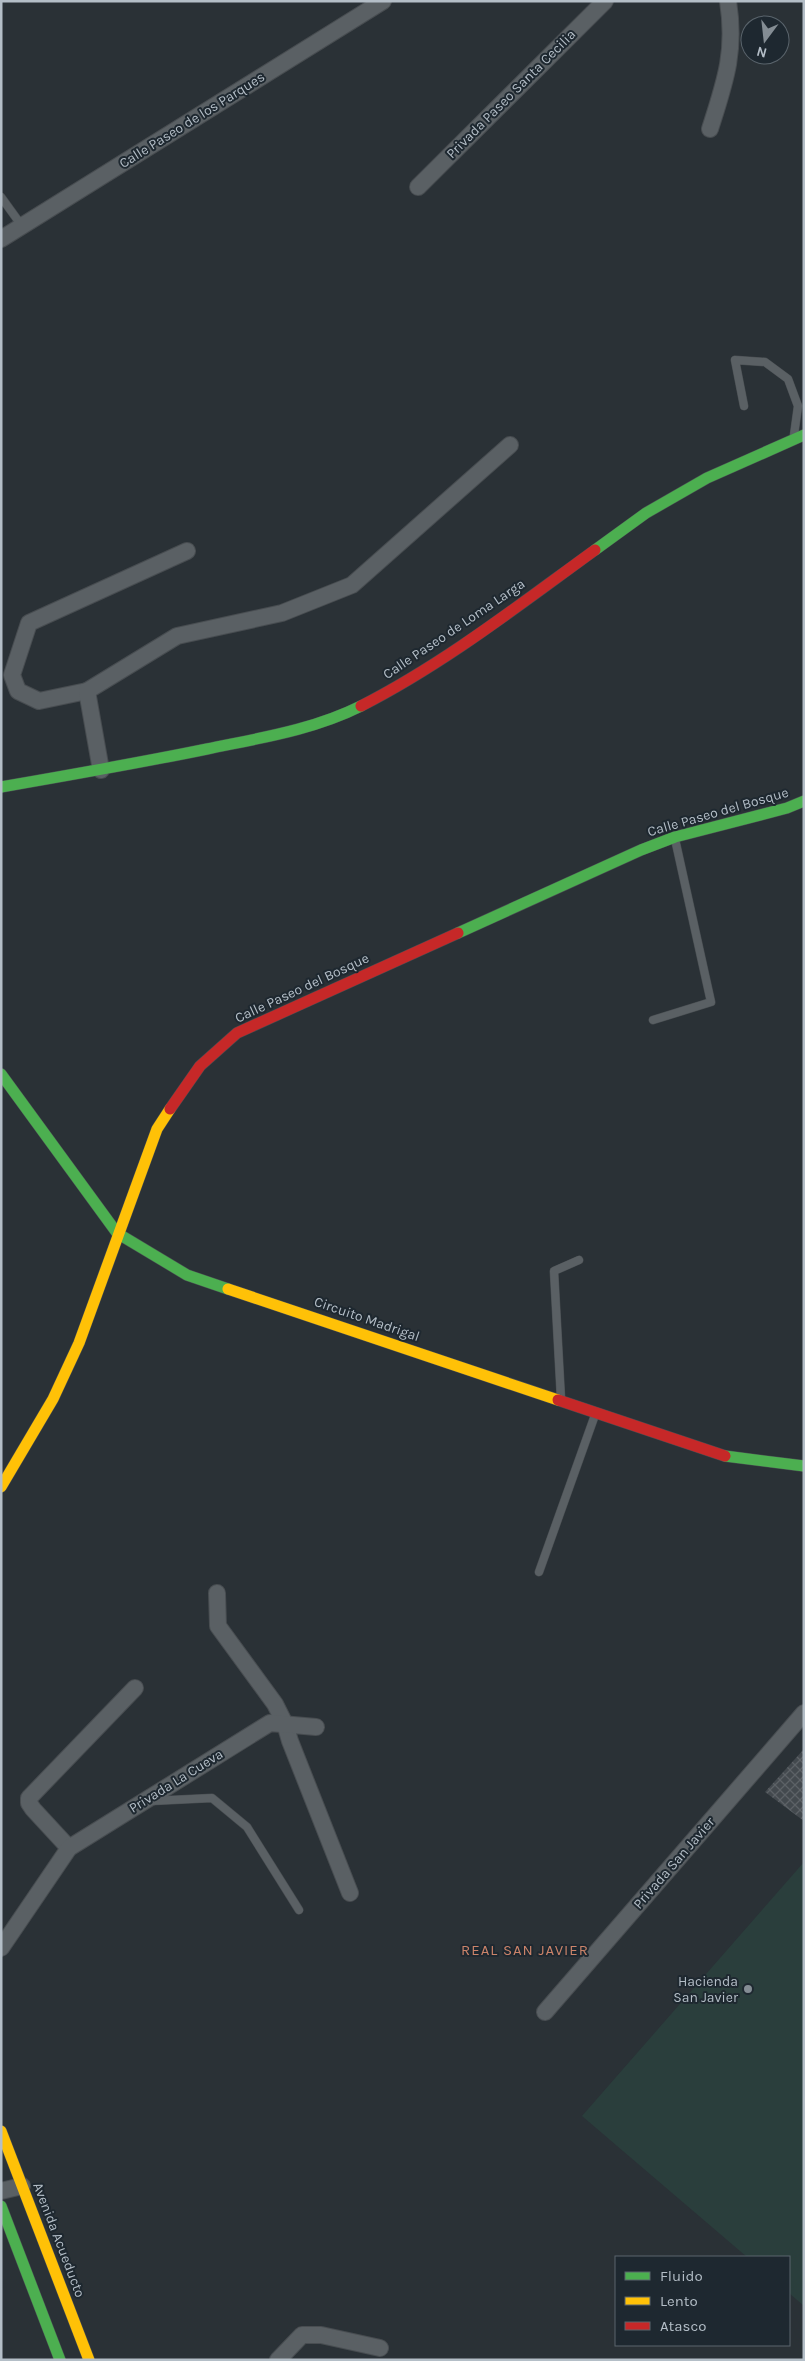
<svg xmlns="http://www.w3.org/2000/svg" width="805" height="2361" font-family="Karla,sans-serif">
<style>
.pitch{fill:#2a3e3c}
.building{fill:url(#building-cross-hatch)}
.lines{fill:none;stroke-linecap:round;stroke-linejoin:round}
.lane-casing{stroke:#484d51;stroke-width:9}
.street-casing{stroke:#484d51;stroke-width:18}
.fast-casing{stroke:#484d51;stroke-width:12}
.slow-casing{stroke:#484d51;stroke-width:12}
.jam-casing{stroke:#484d51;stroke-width:12}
.lane{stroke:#5a6064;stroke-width:8}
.street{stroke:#5a6064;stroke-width:16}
.fast{stroke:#4caf50;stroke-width:11}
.slow{stroke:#ffc107;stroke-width:11}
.jam{stroke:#c62828;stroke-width:11}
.poi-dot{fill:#848d94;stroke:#1e2830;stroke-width:2}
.labels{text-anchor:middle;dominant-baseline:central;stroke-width:4;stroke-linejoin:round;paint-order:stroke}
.street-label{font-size:14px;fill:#b4bec7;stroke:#1e2830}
.poi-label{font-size:14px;fill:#b4bec7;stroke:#1e2830;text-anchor:end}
.neighbourhood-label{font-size:15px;letter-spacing:1px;fill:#cc846a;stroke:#1e2830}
</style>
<defs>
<pattern id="building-cross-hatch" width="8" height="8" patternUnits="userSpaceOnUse" patternTransform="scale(1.25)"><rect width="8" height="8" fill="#43494e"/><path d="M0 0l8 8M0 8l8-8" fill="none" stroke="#5c6166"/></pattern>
</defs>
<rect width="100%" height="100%" fill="#2a3136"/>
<path class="pitch" d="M 804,1862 L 804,2306 L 789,2293 L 789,2257 L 747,2257 L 582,2116 Z"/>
<path class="building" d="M 804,1749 L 804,1821 L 765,1792 Z"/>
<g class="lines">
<defs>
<g id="lane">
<path d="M 1,197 L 22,226"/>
<path d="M 744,406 L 735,360 L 765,362 L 788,379 L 798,406 L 794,435"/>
<path d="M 653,1020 L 711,1002 L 675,839"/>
<path d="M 561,1399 L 554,1271 L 579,1260"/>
<path d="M 539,1572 L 595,1415"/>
<path d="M 151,1801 L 212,1798 L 247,1827 L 299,1910"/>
</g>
<g id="street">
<path d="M 710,129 C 725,82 736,52 728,1"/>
<path d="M 418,187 L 605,1"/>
<path d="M 1,239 L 383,1"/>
<path d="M 87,691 L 39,701 L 18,691 L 12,675 L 29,623 L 187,551"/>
<path d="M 101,770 L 87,691 L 177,636 L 282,613 L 352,585 L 510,445"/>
<path d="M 217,1593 L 218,1626 L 275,1704 L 285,1724 L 290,1741 L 350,1893"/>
<path d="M 69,1848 L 33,1809 L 29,1803 L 29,1798 L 135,1688"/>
<path d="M 1,1948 L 69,1848 L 270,1723 L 316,1727"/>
<path d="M 545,2012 L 804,1713"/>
<path d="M 1,2191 L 22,2186"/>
<path d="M 278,2360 L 302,2335 L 321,2335 L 380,2348"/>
</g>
<g id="fast">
<path d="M 595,550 L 646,513 L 707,478 L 804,435"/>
<path d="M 1,787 C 70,775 139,763 207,749 C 260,738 313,730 361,706"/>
<path d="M 458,933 L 641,850 L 675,837 L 787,808 L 804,801"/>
<path d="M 1,1074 L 117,1233 L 187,1275 L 228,1289"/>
<path d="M 725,1456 L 804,1466"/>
<path d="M 1,2206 L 60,2360"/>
</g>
<g id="slow">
<path d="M 228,1289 L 558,1400"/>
<path d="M 1,1487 L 53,1399 L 79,1343 L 157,1129 L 170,1109"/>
<path d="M 1,2131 L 89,2360"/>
</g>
<g id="jam">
<path d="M 361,706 C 445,663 519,605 595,550"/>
<path d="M 170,1109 L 200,1066 L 237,1033 L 458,933"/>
<path d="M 558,1400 L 725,1456"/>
</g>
</defs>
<use href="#lane" class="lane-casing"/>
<use href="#street" class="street-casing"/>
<use href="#fast" class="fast-casing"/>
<use href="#slow" class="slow-casing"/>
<use href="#jam" class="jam-casing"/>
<use href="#lane" class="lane"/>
<use href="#street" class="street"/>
<use href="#fast" class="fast"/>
<use href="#slow" class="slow"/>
<use href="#jam" class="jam"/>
</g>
<circle class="poi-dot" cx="748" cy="1989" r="5"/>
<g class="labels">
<g class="street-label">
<text transform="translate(511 94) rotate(-45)">Privada Paseo Santa Cecilia</text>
<text transform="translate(192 120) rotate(-32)">Calle Paseo de los Parques</text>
<text transform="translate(454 629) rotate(-34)">Calle Paseo de Loma Larga</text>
<text transform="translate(718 812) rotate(-16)">Calle Paseo del Bosque</text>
<text transform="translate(302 988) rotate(-25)">Calle Paseo del Bosque</text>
<text transform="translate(367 1319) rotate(19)">Circuito Madrigal</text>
<text transform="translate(176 1781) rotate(-32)">Privada La Cueva</text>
<text transform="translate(674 1863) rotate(-49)">Privada San Javier</text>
<text transform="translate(59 2240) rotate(69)">Avenida Acueducto</text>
</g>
<g class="poi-label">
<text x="738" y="1981">Hacienda<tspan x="738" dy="16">San Javier</tspan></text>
</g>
<g class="neighbourhood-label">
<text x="525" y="1950">REAL SAN JAVIER</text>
</g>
</g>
<rect width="805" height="2361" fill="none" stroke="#b4bec7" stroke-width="5"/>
<rect x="615" y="2256" width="175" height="90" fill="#1e2830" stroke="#5a646c"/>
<rect x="625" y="2272" width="25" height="8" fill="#4caf50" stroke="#5a646c"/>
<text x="660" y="2281" font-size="15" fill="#b4bec7">Fluido</text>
<rect x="625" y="2297" width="25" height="8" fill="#ffc107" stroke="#5a646c"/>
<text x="660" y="2306" font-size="15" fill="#b4bec7">Lento</text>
<rect x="625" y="2322" width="25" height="8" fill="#c62828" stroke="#5a646c"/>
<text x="660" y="2331" font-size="15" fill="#b4bec7">Atasco</text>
<g transform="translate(765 40) rotate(195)"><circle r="24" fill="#1e2830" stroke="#5a646c"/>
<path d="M0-4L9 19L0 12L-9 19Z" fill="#848d94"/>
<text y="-8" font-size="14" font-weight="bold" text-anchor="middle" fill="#b4bec7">N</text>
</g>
</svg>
